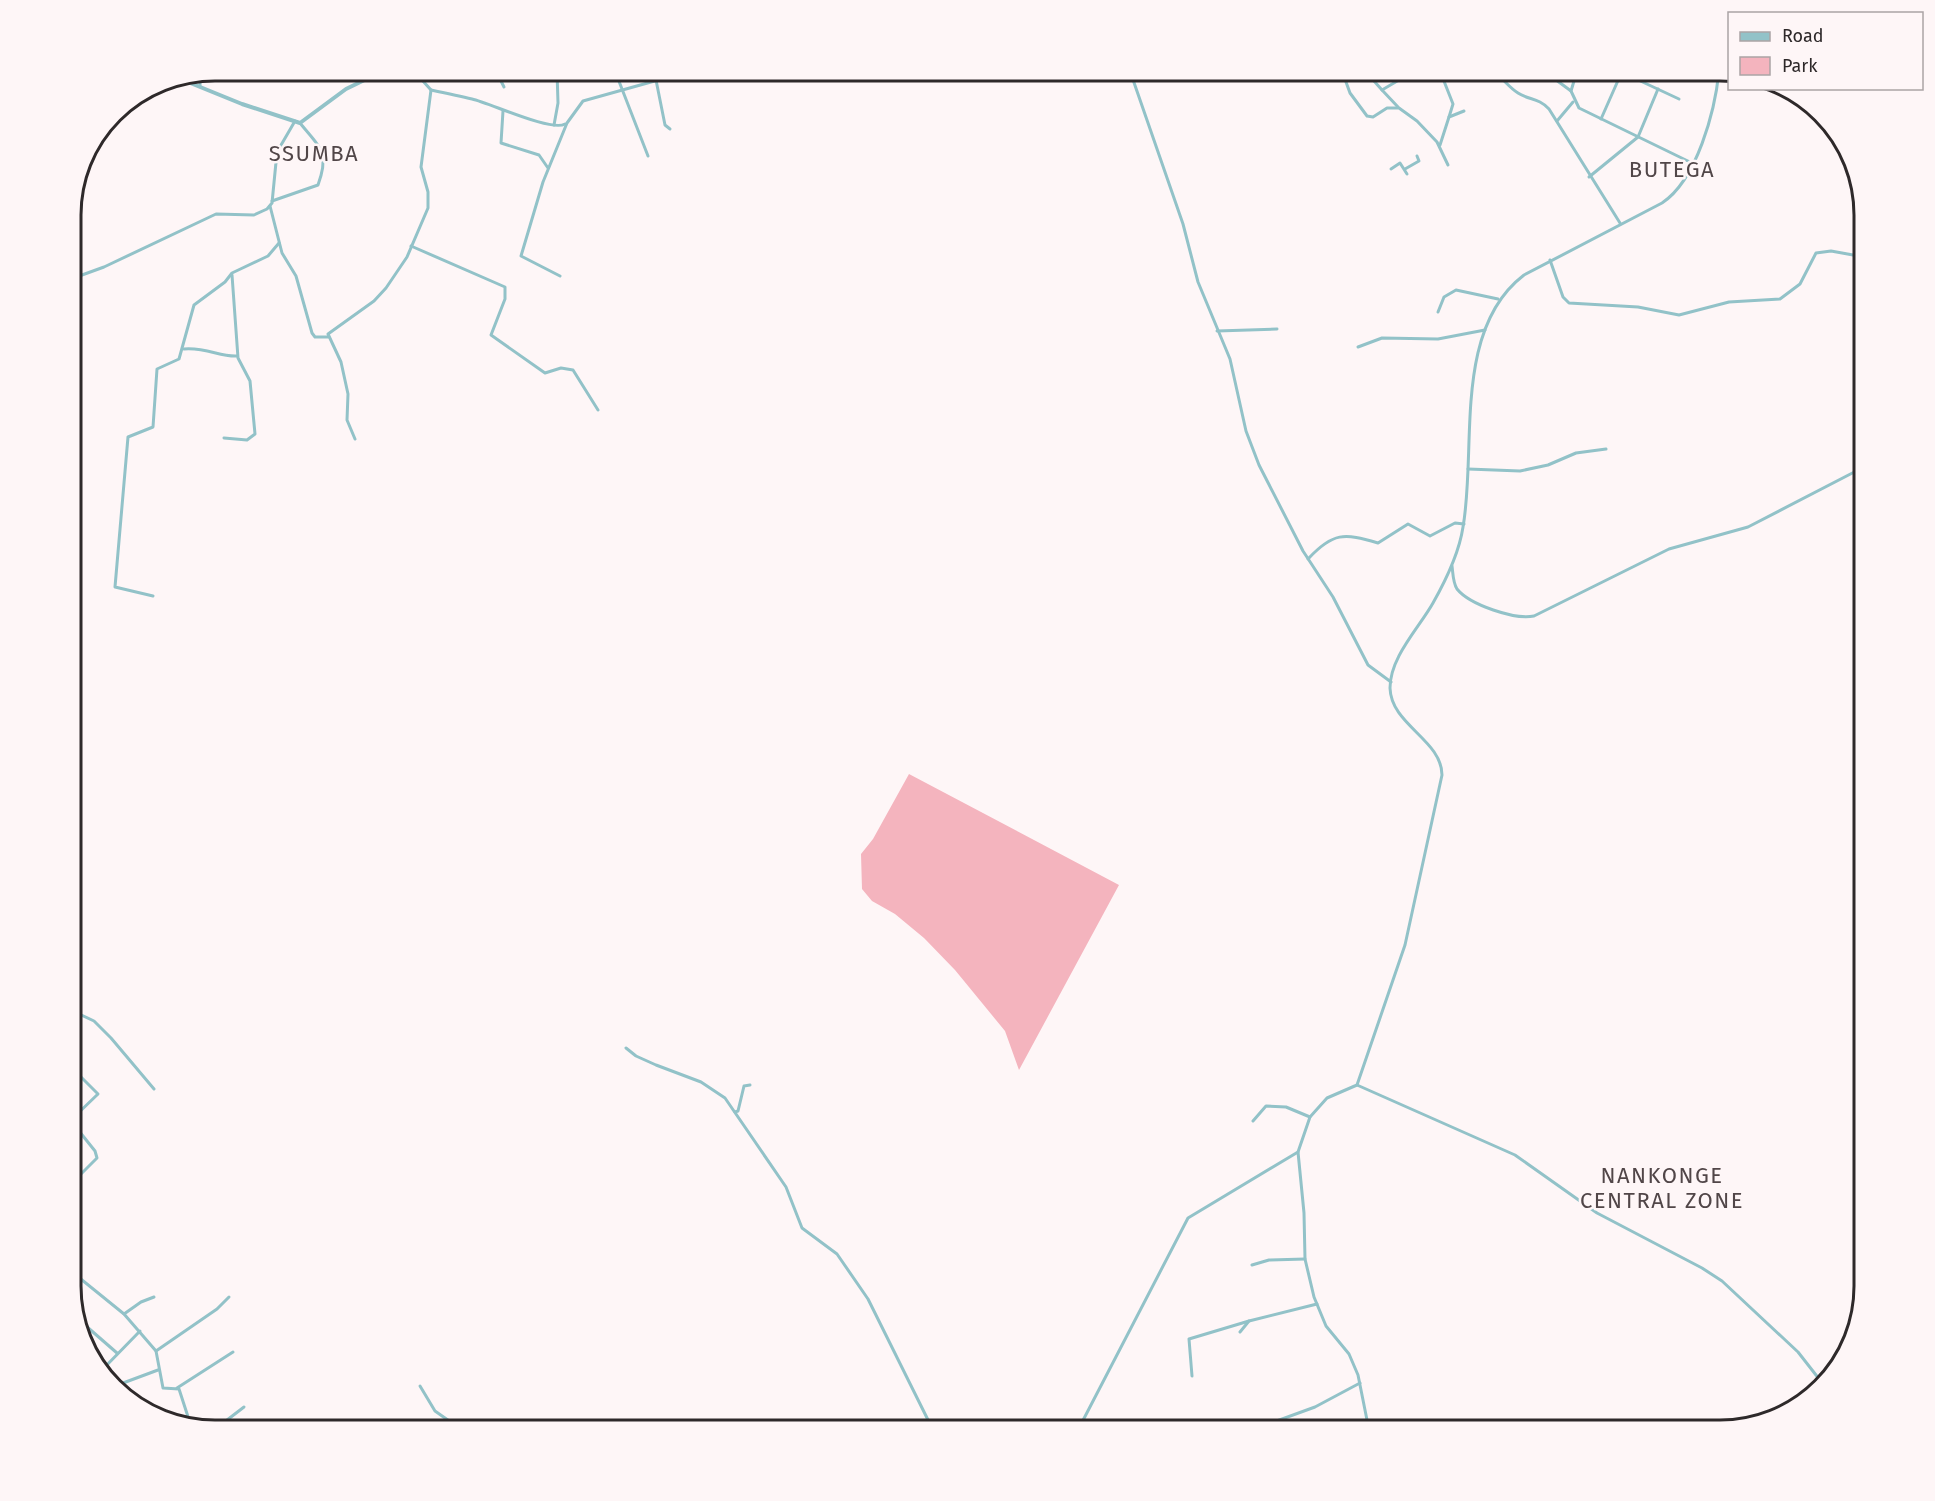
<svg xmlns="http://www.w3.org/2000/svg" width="1935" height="1501" font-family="'Fira Sans',sans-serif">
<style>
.green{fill:#f4b4be}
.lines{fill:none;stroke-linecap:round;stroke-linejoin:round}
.minor{stroke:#92c2c8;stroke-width:3}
.tertiary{stroke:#92c2c8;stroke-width:4}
.labels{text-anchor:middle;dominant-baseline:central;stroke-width:5;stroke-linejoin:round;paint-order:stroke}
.quarter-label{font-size:22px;letter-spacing:1.5px;fill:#514648;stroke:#fef6f7}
.rim{fill:none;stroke:#2e292a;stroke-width:3}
</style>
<rect width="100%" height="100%" fill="#fef6f7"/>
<path class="green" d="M 909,774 L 1119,885 L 1019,1070 L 1005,1031 L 955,970 L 924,938 L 895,914 L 872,901 L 862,889 L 861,854 L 873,839 Z"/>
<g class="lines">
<g class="minor">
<path d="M 480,71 L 499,77 L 504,87"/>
<path d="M 615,71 L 648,156"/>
<path d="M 1130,71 L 1183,224 L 1198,282 L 1230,359 L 1246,431 L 1259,465 L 1303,551 L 1333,597 L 1368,665 L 1391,682"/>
<path d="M 1342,71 L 1350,93 L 1367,116 L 1373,117 L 1387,108 L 1399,108 L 1417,121 L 1437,142 L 1448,165"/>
<path d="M 1378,71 L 1374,81 L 1382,90"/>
<path d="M 1440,71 L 1453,104 L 1449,117"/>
<path d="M 1491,71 C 1502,76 1507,86 1518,93 C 1529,100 1539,98 1549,109 L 1620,223"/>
<path d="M 1544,71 L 1571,91"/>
<path d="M 1577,71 L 1571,91 L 1579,108 L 1694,164"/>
<path d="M 1619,71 L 1679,99"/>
<path d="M 656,80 L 665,125 L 670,129"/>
<path d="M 200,86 L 200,73"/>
<path d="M 431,90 C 445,93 459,96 472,99 C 490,103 551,132 565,124"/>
<path d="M 1398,107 L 1382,90 L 1404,77 L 1405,74"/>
<path d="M 503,111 L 501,143 L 539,155 L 548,168"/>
<path d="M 1601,119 L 1620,76 L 1627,71"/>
<path d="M 1557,121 L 1573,102"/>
<path d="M 554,125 L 558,103 L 557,71"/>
<path d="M 1440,145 L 1449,117 L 1464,111"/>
<path d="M 1391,169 L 1400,163 L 1407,174"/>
<path d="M 1405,169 L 1419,161 L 1417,156"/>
<path d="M 1589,177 L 1638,137 L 1658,89"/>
<path d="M 272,201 L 318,185 C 330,152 320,148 300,123"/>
<path d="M 270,206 L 282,253 L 296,276 L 312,333 L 315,337 L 328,337"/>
<path d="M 411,246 L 505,287 L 505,299 L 491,335 L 545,373 L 561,368 L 573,370 L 598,410"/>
<path d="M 1550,260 L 1563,297 L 1569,303 L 1638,307 L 1679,315 L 1729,302 L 1780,299 L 1800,284 L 1816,253 L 1831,251 L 1864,257"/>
<path d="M 560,276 L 521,256 L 543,182 L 567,123 L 583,101 L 669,77 L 737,77 L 761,71"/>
<path d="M 71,279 L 104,267 L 216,214 L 254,215 L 267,209 L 272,203 L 277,152 L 295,121"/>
<path d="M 1438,312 L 1444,297 L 1456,290 L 1498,299"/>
<path d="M 1217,331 L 1277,329"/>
<path d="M 1358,347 L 1382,338 L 1438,339 L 1485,330"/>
<path d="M 184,349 C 206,347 220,357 237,356"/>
<path d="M 71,358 L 78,360"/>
<path d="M 224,438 L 247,440 L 255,434 L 250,381 L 238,358 L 232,275"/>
<path d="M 355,439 L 347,420 L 348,394 L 341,362 L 328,334 L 374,301 L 386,288 L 407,257 L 428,208 L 428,192 L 421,167 L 431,90 L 414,71"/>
<path d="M 1468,469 L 1520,471 L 1548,465 L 1576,453 L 1606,449"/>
<path d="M 1308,559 C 1333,532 1344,533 1378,543 L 1408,524 L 1430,536 L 1455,523 L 1464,524"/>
<path d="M 1452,566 C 1453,574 1453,583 1457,589 C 1470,605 1515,620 1534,616 L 1669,549 L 1748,527 L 1864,467"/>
<path d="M 153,596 L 115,587 L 128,437 L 153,427 L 157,369 L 179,359 L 194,305 L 225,282 L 232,273 L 268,256 L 279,243"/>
<path d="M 71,1026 L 77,1013 L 94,1021 L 111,1038 L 154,1089"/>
<path d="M 626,1048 L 636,1056 L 656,1065 L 701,1082 L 725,1098 L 786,1187 L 802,1228 L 837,1254 L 868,1299 L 933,1430"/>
<path d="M 1357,1085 L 1515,1155 L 1597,1213 L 1702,1268 L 1722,1281 L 1798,1352 L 1823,1384"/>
<path d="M 735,1112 L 738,1111 L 744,1086 L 750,1085"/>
<path d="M 71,1120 L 98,1094 L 71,1067"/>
<path d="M 1253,1121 L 1266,1106 L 1286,1107 L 1310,1117"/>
<path d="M 1298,1152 L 1304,1213 L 1305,1259 L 1314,1297 L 1326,1326 L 1349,1354 L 1358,1375 L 1369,1430"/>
<path d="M 71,1184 L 97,1158 L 95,1151 L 71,1121"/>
<path d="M 1252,1265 L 1269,1260 L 1305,1259"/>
<path d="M 71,1271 L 124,1314 L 156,1351 L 163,1388 L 179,1389 L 191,1426"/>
<path d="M 124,1314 L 141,1302 L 154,1297"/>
<path d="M 78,1319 L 117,1353"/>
<path d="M 1240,1332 L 1249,1321 L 1317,1304"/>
<path d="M 156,1351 L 217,1309 L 229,1297"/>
<path d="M 102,1370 L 140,1331"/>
<path d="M 1192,1376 L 1189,1339 L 1249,1321"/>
<path d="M 115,1386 L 158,1370"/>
<path d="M 420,1386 L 435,1411 L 462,1430"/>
<path d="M 177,1388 L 233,1352"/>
<path d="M 214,1430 L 244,1407"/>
<path d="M 1078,1430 L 1188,1218 L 1298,1152 L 1310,1117 L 1327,1098 L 1357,1085 L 1405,945 L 1442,775 C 1442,740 1391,725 1390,688 C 1390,657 1419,628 1433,603 C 1446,580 1459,554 1463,527 C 1477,449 1452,330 1524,275 L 1662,203 C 1697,180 1715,111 1719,71"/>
<path d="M 1252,1430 L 1315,1407 L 1360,1383"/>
</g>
<path class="tertiary" d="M 178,78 L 242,104 L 300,123 L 346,89 L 383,71"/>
</g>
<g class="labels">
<g class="quarter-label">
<text x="314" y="153">SSUMBA</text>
<text x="1672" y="169">BUTEGA</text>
<text x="1662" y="1175">NANKONGE<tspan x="1662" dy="25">CENTRAL ZONE</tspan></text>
</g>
</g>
<path d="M0 0H1935V1501H0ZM215 81H1720A134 134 0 0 1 1854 215V1286A134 134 0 0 1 1720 1420H215A134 134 0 0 1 81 1286V215A134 134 0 0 1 215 81Z" fill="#fef6f7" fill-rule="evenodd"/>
<path class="rim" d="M215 81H1720A134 134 0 0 1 1854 215V1286A134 134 0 0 1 1720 1420H215A134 134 0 0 1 81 1286V215A134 134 0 0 1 215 81Z"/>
<rect x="1728" y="12" width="195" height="78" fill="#fef6f7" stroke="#aba4a5" stroke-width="1.5"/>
<rect x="1740" y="32" width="30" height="9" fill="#92c2c8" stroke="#aba4a5" stroke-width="1.5"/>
<text x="1782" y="42" font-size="18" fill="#2e292a">Road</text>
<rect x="1740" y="57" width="30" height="18" fill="#f4b4be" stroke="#aba4a5" stroke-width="1.5"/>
<text x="1782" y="72" font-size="18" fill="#2e292a">Park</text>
</svg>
